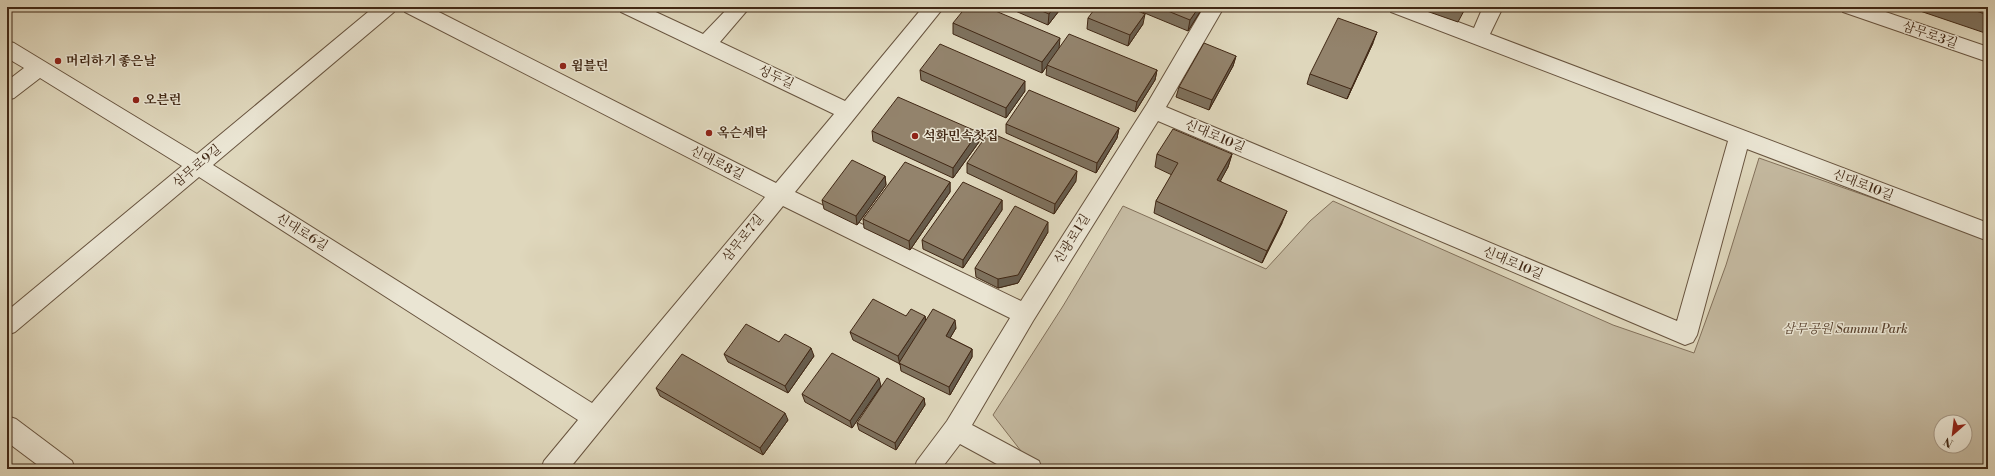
<svg xmlns="http://www.w3.org/2000/svg" width="1995" height="476" font-family="'Libre Bodoni','Noto Serif KR',serif">
<style>
.green{fill:#c4b9a0;stroke:#82705a;fill-rule:evenodd}
.lines{fill:none;stroke-linecap:round;stroke-linejoin:round}
.minor-casing{stroke:#68543f;stroke-width:2}
.minor{fill:#eae5d3;fill-rule:evenodd}
.wall{fill:#7e715d;stroke:#412815}
.shaded-wall{fill:#675c4c;stroke:#412815}
.building{fill:#93836c;stroke:#412815}
.poi-dot{fill:#8f2418;stroke:#eae5d3;stroke-width:1.5}
.labels{text-anchor:middle;dominant-baseline:central;stroke-width:3;stroke-linejoin:round;paint-order:stroke}
.street-label{font-size:13px;fill:#412815;stroke:#eae5d3}
.poi-label{font-size:13px;font-weight:bold;fill:#412815;stroke:#eae5d3;text-anchor:start}
.park-label{font-size:13px;font-style:italic;fill:#5b4531;stroke:#eae5d3}
</style>
<rect width="100%" height="100%" fill="#dfd7bc"/>
<filter id="stains"><feTurbulence type="fractalNoise" baseFrequency=".005" numOctaves="4"/><feColorMatrix values="0 0 0 0 .2 0 0 0 0 .09 0 0 0 0 .02 0 0 0 .5 -.17"/></filter>
<radialGradient id="worn" r=".72"><stop offset=".6" stop-color="#630" stop-opacity="0"/><stop offset="1" stop-color="#630" stop-opacity=".3"/></radialGradient>
<path class="green" d="M 1759,158 L 1932,219 L 1988,241 L 1988,469 L 1035,469 L 993,415 L 1063,306 L 1123,206 L 1266,269 L 1310,221 L 1333,201 L 1613,325 L 1694,353 L 1726,265 ZM 1941,422 L 1965,422 L 1965,446 L 1941,446 Z"/>
<g class="lines">
<defs>
<g id="minor">
<path d="M 374,7 L 397,7 L 394,12 L 213,165 L 592,403 L 765,197 L 405,12 L 402,7 L 429,7 L 776,183 L 834,114 L 621,12 L 618,7 L 645,7 L 703,34 L 729,7 L 750,7 L 720,42 L 845,101 L 923,7 L 944,7 L 795,192 L 1021,301 L 1147,104 L 1204,7 L 1224,7 L 1166,107 L 1677,321 L 1728,141 L 1391,12 L 1388,7 L 1418,7 L 1474,28 L 1483,7 L 1503,7 L 1490,34 L 1988,223 L 1988,241 L 1747,149 L 1697,335 L 1693,342 L 1685,345 L 1158,121 L 1033,321 L 972,425 L 1039,461 L 1042,469 L 1006,469 L 960,444 L 941,469 L 914,469 L 917,461 L 947,421 L 1010,318 L 783,206 L 569,469 L 541,469 L 544,461 L 578,420 L 199,177 L 15,332 L 7,335 L 7,311 L 182,166 L 40,78 L 14,98 L 7,100 L 7,81 L 24,68 L 7,58 L 7,41 L 14,43 L 197,154 Z"/>
<path d="M 1840,7 L 1871,7 L 1988,47 L 1988,62 L 1843,12 Z"/>
<path d="M 7,416 L 16,419 L 72,461 L 75,469 L 43,469 L 7,442 Z"/>
</g>
</defs>
<use href="#minor" class="minor-casing"/>
<use href="#minor" class="minor"/>
</g>
<g class="wall">
<path d="M 1006,7 L 1062,7 L 1048,25 Z"/>
<path d="M 1130,7 L 1203,7 L 1188,31 Z"/>
<path d="M 1415,7 L 1466,7 L 1458,22 Z"/>
<path d="M 1921,7 L 1988,7 L 1988,34 L 1920,11 Z"/>
<path d="M 1088,18 L 1143,24 L 1128,46 L 1087,29 Z"/>
<path d="M 953,23 L 1157,70 L 1155,80 L 1135,112 L 1046,75 L 1047,65 L 1042,73 L 953,34 Z"/>
<path d="M 1373,43 L 1347,99 L 1307,84 L 1310,74 Z"/>
<path d="M 1236,56 L 1233,66 L 1209,110 L 1176,97 L 1179,87 Z"/>
<path d="M 920,70 L 1025,91 L 1006,118 L 921,80 Z"/>
<path d="M 1006,124 L 1119,128 L 1117,138 L 1096,173 L 1006,133 Z"/>
<path d="M 872,131 L 979,142 L 953,178 L 873,141 Z"/>
<path d="M 1157,154 L 1232,154 L 1228,167 L 1220,181 L 1282,223 L 1262,263 L 1154,213 L 1156,201 L 1172,175 L 1155,167 Z"/>
<path d="M 967,163 L 1076,181 L 1054,214 L 967,173 Z"/>
<path d="M 885,176 L 886,185 L 857,225 L 824,209 L 822,200 Z"/>
<path d="M 950,182 L 950,192 L 910,250 L 864,228 L 863,219 Z"/>
<path d="M 1002,200 L 1002,210 L 963,268 L 923,249 L 922,240 Z"/>
<path d="M 1048,232 L 1018,283 L 998,288 L 976,277 L 975,268 Z"/>
<path d="M 906,316 L 925,316 L 926,321 L 956,328 L 950,338 L 972,349 L 972,357 L 950,395 L 901,371 L 900,364 L 853,340 L 850,332 Z"/>
<path d="M 779,342 L 814,356 L 788,393 L 728,362 L 724,354 Z"/>
<path d="M 881,386 L 852,428 L 805,402 L 802,394 Z"/>
<path d="M 656,388 L 788,420 L 763,455 L 660,396 Z"/>
<path d="M 924,398 L 925,405 L 896,450 L 859,430 L 857,423 Z"/>
</g>
<g class="shaded-wall">
<path d="M 1054,7 L 1062,7 L 1048,25 L 1049,14 Z"/>
<path d="M 1199,7 L 1203,7 L 1188,31 L 1190,20 Z"/>
<path d="M 1145,14 L 1143,24 L 1128,46 L 1130,35 Z"/>
<path d="M 1377,32 L 1373,43 L 1347,99 L 1351,89 Z"/>
<path d="M 1060,38 L 1059,49 L 1042,73 L 1042,62 Z"/>
<path d="M 1236,56 L 1233,66 L 1209,110 L 1212,100 Z"/>
<path d="M 1157,70 L 1155,80 L 1135,112 L 1137,102 Z"/>
<path d="M 1025,81 L 1025,91 L 1006,118 L 1006,108 Z"/>
<path d="M 1119,128 L 1117,138 L 1096,173 L 1097,163 Z"/>
<path d="M 978,132 L 979,142 L 953,178 L 953,168 Z"/>
<path d="M 1232,154 L 1228,167 L 1214,193 L 1217,180 Z"/>
<path d="M 1077,171 L 1076,181 L 1054,214 L 1055,204 Z"/>
<path d="M 885,176 L 886,185 L 857,225 L 856,216 Z"/>
<path d="M 950,182 L 950,192 L 910,250 L 909,241 Z"/>
<path d="M 1002,200 L 1002,210 L 963,268 L 963,260 Z"/>
<path d="M 1287,211 L 1282,223 L 1262,263 L 1267,251 Z"/>
<path d="M 1048,222 L 1048,232 L 1018,283 L 998,288 L 998,279 Z"/>
<path d="M 925,316 L 926,324 L 899,363 L 900,365 L 898,356 Z"/>
<path d="M 955,320 L 956,328 L 946,345 L 946,336 Z"/>
<path d="M 811,348 L 814,356 L 788,393 L 785,386 Z"/>
<path d="M 972,349 L 972,357 L 950,395 L 949,387 Z"/>
<path d="M 879,378 L 881,386 L 852,428 L 850,421 Z"/>
<path d="M 924,398 L 925,405 L 896,450 L 895,443 Z"/>
<path d="M 785,413 L 788,420 L 763,455 L 760,448 Z"/>
</g>
<g class="building">
<path d="M 966,7 L 986,7 L 1060,38 L 1042,62 L 953,23 Z"/>
<path d="M 1032,7 L 1054,7 L 1049,14 Z"/>
<path d="M 1096,7 L 1128,7 L 1145,14 L 1130,35 L 1088,18 Z"/>
<path d="M 1158,7 L 1199,7 L 1190,20 Z"/>
<path d="M 1451,7 L 1466,7 L 1464,11 Z"/>
<path d="M 1964,7 L 1988,7 L 1988,15 Z"/>
<path d="M 1338,18 L 1377,32 L 1351,89 L 1310,74 Z"/>
<path d="M 1069,34 L 1157,70 L 1137,102 L 1047,65 Z"/>
<path d="M 1204,43 L 1236,56 L 1212,100 L 1179,87 Z"/>
<path d="M 940,44 L 1025,81 L 1006,108 L 920,70 Z"/>
<path d="M 1029,90 L 1119,128 L 1097,163 L 1006,124 Z"/>
<path d="M 898,97 L 978,132 L 953,168 L 872,131 Z"/>
<path d="M 1173,129 L 1232,154 L 1217,180 L 1287,211 L 1267,251 L 1156,201 L 1178,163 L 1157,154 Z"/>
<path d="M 989,132 L 1077,171 L 1055,204 L 967,163 Z"/>
<path d="M 852,160 L 885,176 L 856,216 L 822,200 Z"/>
<path d="M 905,162 L 950,182 L 909,241 L 863,219 Z"/>
<path d="M 963,182 L 1002,200 L 963,260 L 922,240 Z"/>
<path d="M 1015,206 L 1048,222 L 1018,275 L 998,279 L 975,268 Z"/>
<path d="M 873,299 L 906,316 L 911,309 L 925,316 L 898,356 L 850,332 Z"/>
<path d="M 933,309 L 955,320 L 946,336 L 972,349 L 949,387 L 899,363 Z"/>
<path d="M 746,324 L 779,342 L 785,334 L 811,348 L 785,386 L 724,354 Z"/>
<path d="M 832,353 L 879,378 L 850,421 L 802,394 Z"/>
<path d="M 682,354 L 785,413 L 760,448 L 656,388 Z"/>
<path d="M 887,378 L 924,398 L 895,443 L 857,423 Z"/>
</g>
<g class="poi-dot">
<circle cx="58" cy="61" r="4"/>
<circle cx="563" cy="66" r="4"/>
<circle cx="136" cy="100" r="4"/>
<circle cx="709" cy="133" r="4"/>
<circle cx="915" cy="136" r="4"/>
</g>
<g class="labels">
<g class="street-label">
<text transform="translate(1930 35) rotate(19)">삼무로3길</text>
<text transform="translate(776 77) rotate(25)">성두길</text>
<text transform="translate(1215 136) rotate(23)">신대로10길</text>
<text transform="translate(717 163) rotate(27)">신대로8길</text>
<text transform="translate(197 166) rotate(-40)">삼무로9길</text>
<text transform="translate(1863 185) rotate(21)">신대로10길</text>
<text transform="translate(302 232) rotate(32)">신대로6길</text>
<text transform="translate(743 238) rotate(-51)">삼무로7길</text>
<text transform="translate(1072 239) rotate(-58)">신광로1길</text>
<text transform="translate(1513 263) rotate(23)">신대로10길</text>
</g>
<g class="poi-label">
<text x="66" y="61">머리하기 좋은날</text>
<text x="571" y="66">윔블던</text>
<text x="144" y="100">오븐런</text>
<text x="717" y="133">옥슨세탁</text>
<text x="923" y="136">석화민속찻집</text>
</g>
<g class="park-label">
<text x="1845" y="329">삼무공원 Sammu Park</text>
</g>
</g>
<rect width="1995" height="476" fill="none" stroke="#dfd7bc" stroke-width="24"/>
<rect x="8" y="8" width="1979" height="460" fill="none" stroke="#412815" stroke-width="2"/>
<rect x="12" y="12" width="1971" height="452" fill="none" stroke="#412815"/>
<g transform="translate(1953 434) rotate(208)"><circle r="19" fill="#eae5d3" stroke="#a69987"/>
<path d="M0-3L7 15L0 10L-7 15Z" fill="#8f2418"/>
<text y="-6" font-size="11" font-weight="bold" text-anchor="middle" fill="#412815">N</text>
</g>
<rect width="100%" height="100%" filter="url(#stains)"/>
<rect width="100%" height="100%" fill="url(#worn)"/>
</svg>
